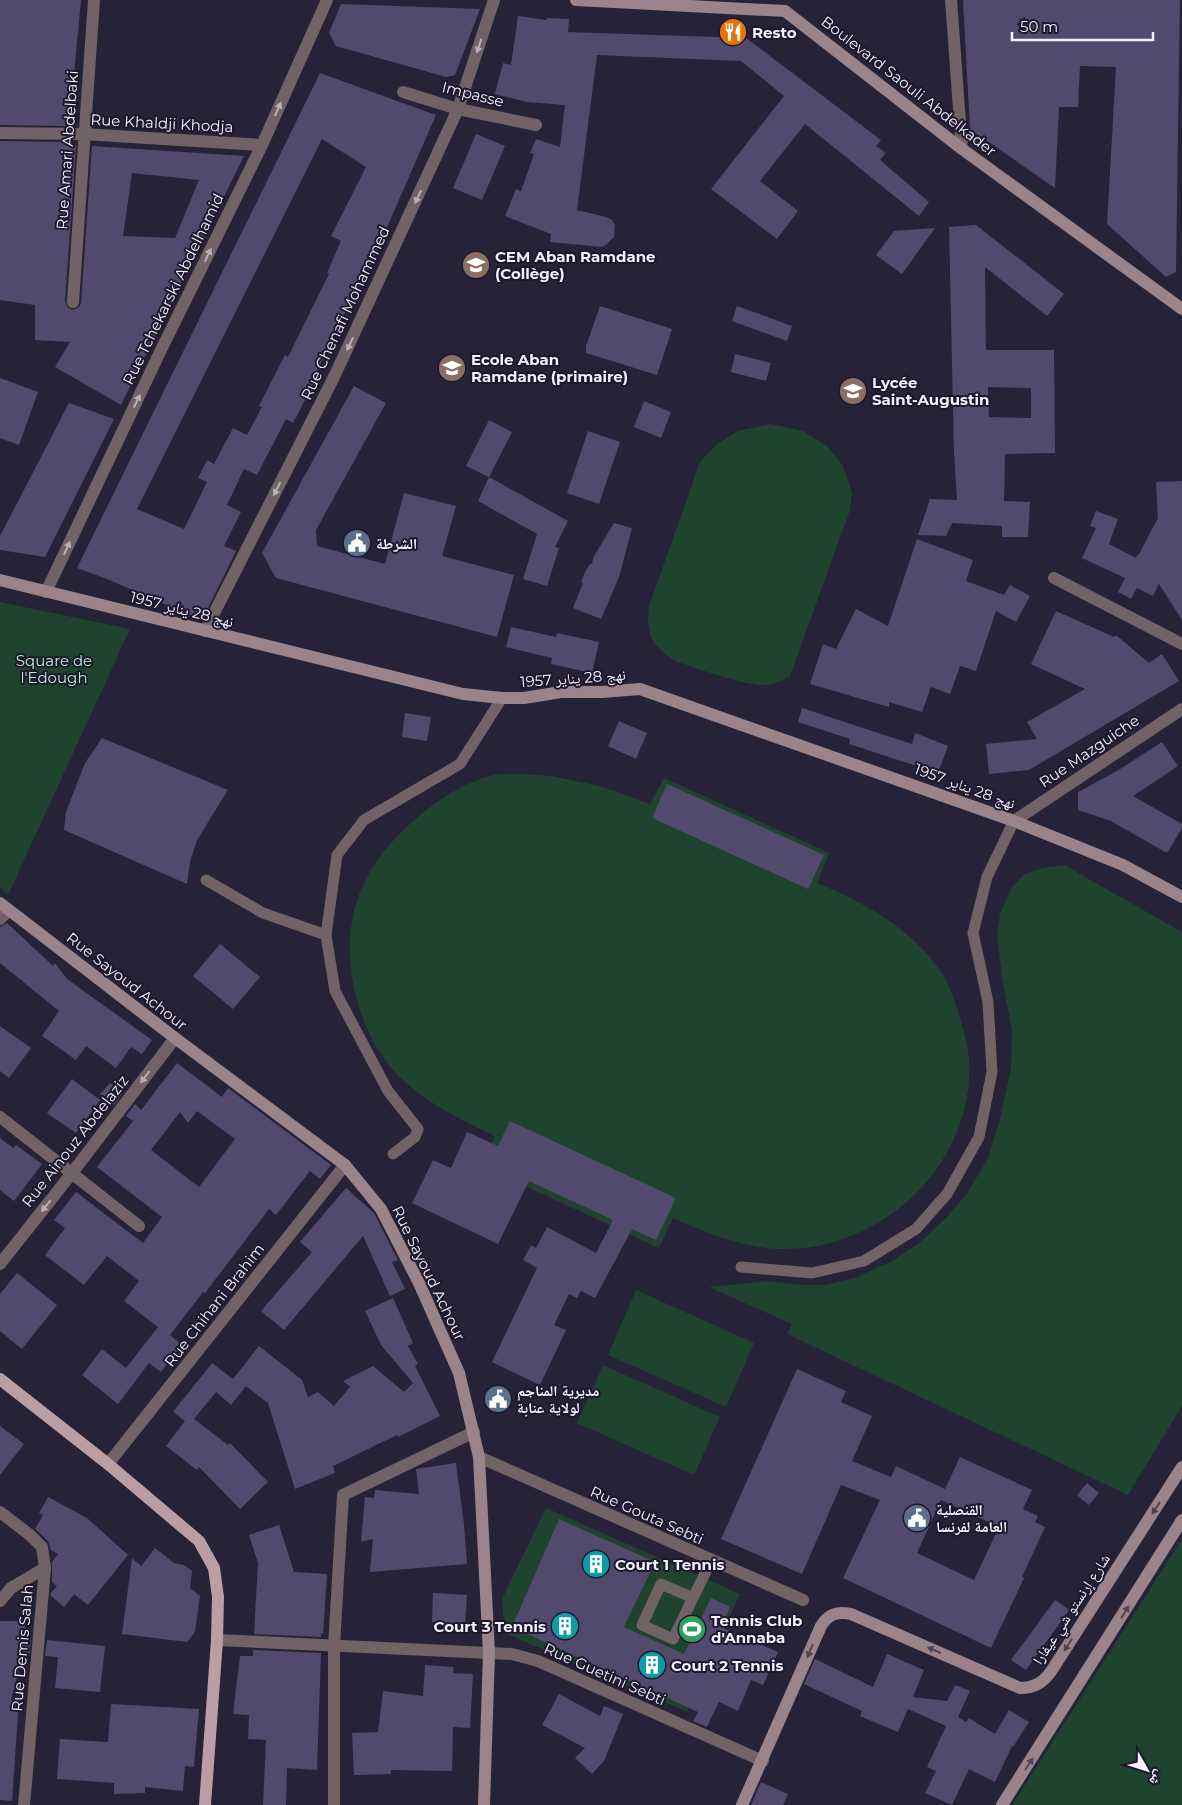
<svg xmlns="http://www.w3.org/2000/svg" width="1182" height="1805" font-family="Montserrat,'Noto Naskh Arabic',sans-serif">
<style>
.green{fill:#1f432e}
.building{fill:#514a6c;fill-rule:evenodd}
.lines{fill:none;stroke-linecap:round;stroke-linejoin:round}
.lane{stroke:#706265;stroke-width:11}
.street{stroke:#706265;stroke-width:12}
.secondary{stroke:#9a8489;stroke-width:12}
.primary{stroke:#bb9ea4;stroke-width:12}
.oneway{fill:#b9b1b9}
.oneway2{fill:#4f4352}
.labels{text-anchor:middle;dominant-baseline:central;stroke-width:4;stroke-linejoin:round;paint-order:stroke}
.poi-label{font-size:15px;font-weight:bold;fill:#f4f2fe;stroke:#1d182e;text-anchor:start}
.street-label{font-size:15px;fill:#f4f2fe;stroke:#1d182e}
.park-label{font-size:15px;fill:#b3f3cb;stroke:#1d182e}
</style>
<rect width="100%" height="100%" fill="#262238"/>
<g class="green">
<path d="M 770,424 L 803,431 L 827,446 L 843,466 L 852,493 L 850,510 L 790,676 C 782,680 774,685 765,685 C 751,687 691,667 676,661 C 670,658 664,653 660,649 C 647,637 647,623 649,606 L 700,462 L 716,445 L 738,431 Z"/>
<path d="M 0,602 L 130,629 L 8,895 L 0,888 Z"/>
<path d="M 524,774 L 551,776 L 600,786 L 650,804 L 664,778 L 829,853 L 817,883 C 865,903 911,928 941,972 C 950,986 955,1002 960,1018 C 966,1038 971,1059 969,1081 C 961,1177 874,1252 778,1249 C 741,1247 707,1233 673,1218 L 659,1248 L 482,1166 L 495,1136 C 454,1116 409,1095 382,1056 C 367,1034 358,1009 353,983 C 341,913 364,862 418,817 C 439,799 463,783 490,776 C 501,773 513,775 524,774 Z"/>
<path d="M 1064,865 L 1182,932 L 1182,1406 L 1128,1495 L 787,1334 L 792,1324 L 709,1287 L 768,1281 L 801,1285 L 825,1285 L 855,1278 L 892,1261 L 919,1243 L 946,1218 L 968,1192 L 988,1158 L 999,1123 L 1011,1069 L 1012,1030 L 1002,977 L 997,936 L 1000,914 L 1012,887 L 1024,875 L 1041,868 Z"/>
<path d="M 636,1290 L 754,1343 L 726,1407 L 608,1355 Z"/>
<path d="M 603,1365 L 720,1417 L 694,1475 L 577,1423 Z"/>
<path d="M 546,1508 L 740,1594 L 687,1712 L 505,1633 L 502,1599 Z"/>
<path d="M 1182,1539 L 1182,1805 L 1012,1805 Z"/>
</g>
<g class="building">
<path d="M 0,0 L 81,0 L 69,126 L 0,125 Z"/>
<path d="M 963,0 L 1180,0 L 1176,272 L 1166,277 L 1107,224 L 1116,67 L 1080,66 L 1078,107 L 1059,107 L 1055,188 L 970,129 Z"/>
<path d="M 341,4 L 480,9 L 455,75 L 446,77 L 336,46 L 329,33 Z"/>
<path d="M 518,16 L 547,20 L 547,18 L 569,19 L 568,32 L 746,38 L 881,140 L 876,146 L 886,153 L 880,160 L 929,202 L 919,216 L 805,124 L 760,181 L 798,211 L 777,239 L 711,189 L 784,96 L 741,61 L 597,55 L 577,210 L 606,217 L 612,220 L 615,225 L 614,237 L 606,245 L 601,247 L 550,242 L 551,234 L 505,216 L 516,189 L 521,191 L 534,154 L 530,153 L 536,139 L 560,147 L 565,105 L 527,102 L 495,94 L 503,63 L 511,65 Z"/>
<path d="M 320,73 L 436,115 L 361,287 L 358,286 L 317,371 L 319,373 L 293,423 L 286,419 L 257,475 L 244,469 L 227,505 L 241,512 L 224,546 L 236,551 L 202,620 L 107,579 L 77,568 ZM 322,139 L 366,167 L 331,236 L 341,241 L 327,273 L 329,274 L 288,357 L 285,355 L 259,406 L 262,407 L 247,435 L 233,428 L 214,464 L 207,460 L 198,478 L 207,482 L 184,529 L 137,509 Z"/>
<path d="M 476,134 L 505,146 L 482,200 L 453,188 Z"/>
<path d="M 0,141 L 68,142 L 67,145 L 76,145 L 65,301 L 68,308 L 73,310 L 79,307 L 81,303 L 92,146 L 244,156 L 121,405 L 55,367 L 70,342 L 35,340 L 35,305 L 0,300 ZM 132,173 L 199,180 L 175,238 L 123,236 Z"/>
<path d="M 976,225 L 1064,294 L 1047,316 L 985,267 L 986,350 L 1054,350 L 1055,453 L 1005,454 L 1004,501 L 1030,502 L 1028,537 L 1002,537 L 1002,526 L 952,523 L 946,536 L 918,535 L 930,499 L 957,500 L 954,452 L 949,227 ZM 988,387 L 1031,388 L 1031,418 L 989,417 Z"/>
<path d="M 935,228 L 902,274 L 876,255 L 894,231 Z"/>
<path d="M 600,306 L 672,329 L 657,375 L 586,353 L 586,346 Z"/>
<path d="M 737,306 L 792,326 L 787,341 L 732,321 Z"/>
<path d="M 735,354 L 771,363 L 766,381 L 731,372 Z"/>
<path d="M 0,378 L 38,392 L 19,445 L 0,438 Z"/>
<path d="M 354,386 L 386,403 L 316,530 L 317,546 L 385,564 L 404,493 L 456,506 L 442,556 L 514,575 L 497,637 L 276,578 L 262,553 Z"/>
<path d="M 644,401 L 671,412 L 661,438 L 634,427 Z"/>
<path d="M 69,403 L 114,419 L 45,557 L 0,550 L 0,536 Z"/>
<path d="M 489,420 L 512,432 L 489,477 L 466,466 Z"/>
<path d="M 588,431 L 620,442 L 599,504 L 567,493 Z"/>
<path d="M 489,477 L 568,521 L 555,547 L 559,548 L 547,586 L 523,579 L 537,534 L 478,501 Z"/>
<path d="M 1182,481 L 1182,620 L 1159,584 L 1153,596 L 1137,588 L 1131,599 L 1118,592 L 1125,578 L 1082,558 L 1096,528 L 1090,526 L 1096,511 L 1118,519 L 1109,544 L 1136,558 L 1138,554 L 1139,554 L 1158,518 L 1156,482 Z"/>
<path d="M 614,523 L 632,528 L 619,577 L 601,619 L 573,608 L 583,583 L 581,582 L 585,572 L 590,564 L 592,564 L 593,558 Z"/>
<path d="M 917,539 L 973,560 L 966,581 L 1004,595 L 1010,585 L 1030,596 L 1016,622 L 996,611 L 976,671 L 960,666 L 950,694 L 931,687 L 922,712 L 889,702 L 889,707 L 810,684 L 823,644 L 836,649 L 856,609 L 888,626 Z"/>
<path d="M 1056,611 L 1114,637 L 1116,635 L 1149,663 L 1162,654 L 1179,681 L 1029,770 L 989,774 L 986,744 L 1037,739 L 1027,722 L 1085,689 L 1031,664 Z"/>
<path d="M 511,627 L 556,637 L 557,633 L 599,642 L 592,673 L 551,664 L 552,658 L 506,647 Z"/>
<path d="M 802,708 L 912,744 L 915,733 L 948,746 L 938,773 L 849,744 L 850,739 L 798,722 Z"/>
<path d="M 405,713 L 431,717 L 427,741 L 402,737 Z"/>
<path d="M 619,721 L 647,733 L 636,759 L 608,746 Z"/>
<path d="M 102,738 L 228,790 L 197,840 L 190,862 L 187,884 L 64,830 L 66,812 L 78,781 L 85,763 Z"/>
<path d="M 1162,742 L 1178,766 L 1133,796 L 1182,824 L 1182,828 L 1167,853 L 1111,821 L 1078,810 L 1078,792 L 1117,771 Z"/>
<path d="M 667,784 L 824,855 L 808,889 L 652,818 Z"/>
<path d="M 7,923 L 53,966 L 55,963 L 67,979 L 152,1040 L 142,1054 L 131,1047 L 116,1068 L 86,1046 L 76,1060 L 42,1036 L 59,1011 L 0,963 L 0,927 Z"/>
<path d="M 220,944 L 260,977 L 233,1009 L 193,976 Z"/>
<path d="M 0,1026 L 31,1048 L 9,1078 L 0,1071 Z"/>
<path d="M 177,1063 L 222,1097 L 228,1088 L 331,1165 L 320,1179 L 310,1171 L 276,1215 L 269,1209 L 205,1293 L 203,1292 L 170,1335 L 182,1345 L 161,1372 L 149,1363 L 118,1404 L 82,1375 L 102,1349 L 126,1368 L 158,1327 L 124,1301 L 139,1281 L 107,1256 L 84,1285 L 45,1255 L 65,1228 L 54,1220 L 76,1192 L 143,1243 L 162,1217 L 97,1167 L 133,1121 L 126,1116 L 135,1104 L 141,1110 ZM 197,1111 L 235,1139 L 199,1187 L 151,1150 L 180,1112 L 188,1123 Z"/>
<path d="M 72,1079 L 100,1100 L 76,1133 L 47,1113 Z"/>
<path d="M 110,1083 L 122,1094 L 114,1105 L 100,1094 Z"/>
<path d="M 510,1121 L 676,1198 L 656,1240 L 632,1229 L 595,1298 L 581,1291 L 577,1298 L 569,1294 L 554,1325 L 566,1330 L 540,1385 L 492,1362 L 537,1268 L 523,1260 L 531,1245 L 536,1248 L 547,1227 L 596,1253 L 613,1220 L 529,1181 L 498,1244 L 412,1203 L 433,1160 L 451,1168 L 467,1132 L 498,1146 Z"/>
<path d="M 0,1138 L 13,1148 L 16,1145 L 42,1164 L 14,1201 L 0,1190 Z"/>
<path d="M 346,1188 L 374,1213 L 398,1260 L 392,1262 L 405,1289 L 390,1296 L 363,1236 L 284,1330 L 261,1311 L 312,1252 L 300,1242 Z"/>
<path d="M 17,1273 L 57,1305 L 22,1349 L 0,1331 L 0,1294 Z"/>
<path d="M 393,1298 L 413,1343 L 408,1346 L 418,1364 L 415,1366 L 440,1416 L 398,1437 L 397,1435 L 333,1466 L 335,1473 L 295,1489 L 268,1403 L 246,1386 L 231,1405 L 216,1392 L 194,1419 L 228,1445 L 230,1443 L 268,1482 L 240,1509 L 199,1467 L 197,1470 L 166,1446 L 185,1421 L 173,1412 L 212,1363 L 233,1379 L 259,1346 L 302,1380 L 308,1397 L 318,1392 L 334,1406 L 350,1387 L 343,1381 L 373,1366 L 404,1392 L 413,1383 L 381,1345 L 365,1311 Z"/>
<path d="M 797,1369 L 846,1391 L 841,1402 L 872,1416 L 852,1461 L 891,1477 L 896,1466 L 945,1489 L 960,1457 L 1032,1490 L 1023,1509 L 1038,1516 L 1035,1522 L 1045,1527 L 1022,1577 L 1024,1578 L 991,1648 L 843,1578 L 880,1500 L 841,1485 L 802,1574 L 721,1539 ZM 941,1500 L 999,1527 L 974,1580 L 917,1553 Z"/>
<path d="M 0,1426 L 24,1444 L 0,1475 Z"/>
<path d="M 456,1463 L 464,1524 L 467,1564 L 370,1572 L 373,1539 L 361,1542 L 365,1497 L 374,1498 L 375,1490 L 419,1494 L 416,1469 Z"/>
<path d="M 1087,1483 L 1099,1493 L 1089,1505 L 1077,1495 Z"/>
<path d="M 48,1497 L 87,1518 L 128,1555 L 88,1605 L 74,1594 L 64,1607 L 51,1596 L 51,1593 L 57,1586 L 52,1582 L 52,1562 L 58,1554 L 51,1550 L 48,1541 L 35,1529 L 43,1515 L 39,1513 Z"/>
<path d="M 559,1519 L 655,1562 L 624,1627 L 684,1654 L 711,1598 L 730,1607 L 721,1627 L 778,1652 L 763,1685 L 751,1680 L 738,1711 L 719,1702 L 707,1727 L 693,1721 L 698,1712 L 512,1627 Z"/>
<path d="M 279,1525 L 294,1572 L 327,1574 L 323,1634 L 321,1633 L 321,1637 L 254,1634 L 258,1563 L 249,1535 Z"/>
<path d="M 155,1548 L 174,1563 L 184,1565 L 192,1571 L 190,1588 L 200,1596 L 195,1632 L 187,1642 L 122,1634 L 132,1558 L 141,1566 Z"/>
<path d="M 433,1593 L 467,1595 L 465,1624 L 432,1622 Z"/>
<path d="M 1055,1600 L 1069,1610 L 1026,1670 L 1011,1660 Z"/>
<path d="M 0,1621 L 25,1621 L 24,1638 L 31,1638 L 29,1654 L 24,1653 L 24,1658 L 22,1658 L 11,1700 L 19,1701 L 12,1801 L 0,1800 Z"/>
<path d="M 47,1640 L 105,1646 L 100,1692 L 55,1688 L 58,1657 L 45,1656 Z"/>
<path d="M 253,1650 L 321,1653 L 317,1770 L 287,1768 L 286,1805 L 263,1805 L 266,1740 L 248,1739 L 249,1715 L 233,1714 L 240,1656 L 253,1656 Z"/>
<path d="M 887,1654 L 924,1670 L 913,1697 L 947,1701 L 955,1685 L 970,1691 L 958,1717 L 966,1722 L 969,1718 L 995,1734 L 1009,1710 L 1029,1722 L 1013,1747 L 1012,1746 L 995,1782 L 969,1769 L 952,1805 L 925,1793 L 936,1771 L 927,1767 L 946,1726 L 908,1709 L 898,1732 L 860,1716 L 862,1711 L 804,1684 L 815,1659 L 873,1687 Z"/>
<path d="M 425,1665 L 454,1667 L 453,1673 L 473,1674 L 470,1728 L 453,1727 L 452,1771 L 391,1770 L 391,1774 L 354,1775 L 352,1733 L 378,1732 L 383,1691 L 423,1696 Z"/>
<path d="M 559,1694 L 600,1716 L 604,1706 L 623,1714 L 604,1761 L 592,1774 L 575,1758 L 585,1748 L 542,1725 Z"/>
<path d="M 111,1704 L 199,1709 L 194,1767 L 185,1766 L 183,1791 L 145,1787 L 145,1793 L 114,1794 L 114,1783 L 57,1779 L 60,1739 L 108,1742 Z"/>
<path d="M 761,1782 L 788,1794 L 783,1805 L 751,1805 Z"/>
</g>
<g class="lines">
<g class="lane">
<path d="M 206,880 L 263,913 L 326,935 L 337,855 L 364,820 L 460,764 L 502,698"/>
<path d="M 326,935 L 335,991 L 388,1091 L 418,1129 L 415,1137 L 393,1154"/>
<path d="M 741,1267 L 812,1273 L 864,1261 L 916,1229 L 947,1194 L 979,1137 L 992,1072 L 988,1002 L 973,933 L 987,877 L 1014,821"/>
<path d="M 693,1598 L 661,1584 L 642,1625 L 673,1639 L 711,1561"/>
</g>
<g class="street">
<path d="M 951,0 L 962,149"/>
<path d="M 403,92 L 458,109 L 536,125"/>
<path d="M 0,133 L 83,134 L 262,145"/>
<path d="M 73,302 L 94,0"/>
<path d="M 1054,578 L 1182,644"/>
<path d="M 46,592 L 161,350 L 262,145 L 327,0"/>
<path d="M 205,631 L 334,377 L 458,109 L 494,0"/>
<path d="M 1014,821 L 1182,709"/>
<path d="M 0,919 L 9,910"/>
<path d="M 0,1117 L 139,1226"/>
<path d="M 0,1264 L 72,1173 L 175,1038"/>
<path d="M 479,1457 L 803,1600"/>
<path d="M 108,1464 L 345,1165"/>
<path d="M 0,1512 L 30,1535 L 42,1547 L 45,1568 L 24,1805"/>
<path d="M 0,1601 L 11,1588 L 45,1568"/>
<path d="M 217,1640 L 512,1654 L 538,1661 L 763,1761"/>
<path d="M 334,1805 L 334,1646 L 343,1495 L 474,1432"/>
</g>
<g class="secondary">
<path d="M 576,0 L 785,11 L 962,149 L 1182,309"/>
<path d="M 0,580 L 463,694 L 502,698 L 524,698 L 561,692 L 602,692 L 640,689 L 1014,821 L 1123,865 L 1182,897"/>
<path d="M 0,903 L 175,1038 L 345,1165 L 381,1209 L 419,1283 L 459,1373 L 479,1457 L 489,1653 L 484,1805"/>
<path d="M 742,1805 L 821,1626 C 828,1614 838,1611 851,1614 L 1020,1688 C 1035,1688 1044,1682 1052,1670 L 1182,1467"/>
<path d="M 1002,1805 L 1182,1520"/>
</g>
<path class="primary" d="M 0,1379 L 108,1464 L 199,1541 L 214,1568 L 218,1597 L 217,1640 L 205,1805"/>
</g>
<defs><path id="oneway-solid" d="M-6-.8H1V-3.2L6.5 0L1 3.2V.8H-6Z" transform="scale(1.25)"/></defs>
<g class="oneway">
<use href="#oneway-solid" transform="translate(479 46) rotate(108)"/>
<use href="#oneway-solid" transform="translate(278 109) rotate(-66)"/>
<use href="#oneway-solid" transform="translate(418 197) rotate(115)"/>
<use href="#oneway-solid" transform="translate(208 255) rotate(-64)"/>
<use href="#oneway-solid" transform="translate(350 344) rotate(115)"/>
<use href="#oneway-solid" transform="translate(137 401) rotate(-65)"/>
<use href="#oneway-solid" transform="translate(277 489) rotate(117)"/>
<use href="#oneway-solid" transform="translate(67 548) rotate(-65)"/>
<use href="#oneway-solid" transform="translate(145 1077) rotate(127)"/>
<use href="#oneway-solid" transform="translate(46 1206) rotate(129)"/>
</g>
<g class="oneway2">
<use href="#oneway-solid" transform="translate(1156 1508) rotate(123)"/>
<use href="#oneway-solid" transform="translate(1125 1612) rotate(-58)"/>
<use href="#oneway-solid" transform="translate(1068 1645) rotate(123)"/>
<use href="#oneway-solid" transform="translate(934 1650) rotate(-156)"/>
<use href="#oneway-solid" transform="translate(810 1651) rotate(113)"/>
<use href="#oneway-solid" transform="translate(1029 1764) rotate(-57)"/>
</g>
<defs>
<symbol id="restaurant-disc" viewBox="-11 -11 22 22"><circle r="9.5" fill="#e8710a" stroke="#1d182e"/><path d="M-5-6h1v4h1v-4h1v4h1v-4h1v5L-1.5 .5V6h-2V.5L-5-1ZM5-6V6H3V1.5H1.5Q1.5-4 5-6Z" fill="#fff"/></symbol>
<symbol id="school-disc" viewBox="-11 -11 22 22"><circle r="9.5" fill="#8d6e63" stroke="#1d182e"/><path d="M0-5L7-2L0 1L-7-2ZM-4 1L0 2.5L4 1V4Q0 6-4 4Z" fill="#fff"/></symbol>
<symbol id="civic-disc" viewBox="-11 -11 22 22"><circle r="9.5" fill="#5c6f8a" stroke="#1d182e"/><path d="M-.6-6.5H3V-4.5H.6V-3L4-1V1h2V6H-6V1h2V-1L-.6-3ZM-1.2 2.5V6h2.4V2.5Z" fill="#fff"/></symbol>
<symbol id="building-disc" viewBox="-11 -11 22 22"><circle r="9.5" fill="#0f9aa8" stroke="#1d182e"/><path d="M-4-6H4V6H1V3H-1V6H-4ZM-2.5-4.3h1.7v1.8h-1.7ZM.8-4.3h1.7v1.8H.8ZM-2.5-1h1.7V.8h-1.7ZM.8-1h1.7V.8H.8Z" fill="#fff"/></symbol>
<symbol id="stadium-disc" viewBox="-11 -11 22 22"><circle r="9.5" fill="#2e9e5b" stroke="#1d182e"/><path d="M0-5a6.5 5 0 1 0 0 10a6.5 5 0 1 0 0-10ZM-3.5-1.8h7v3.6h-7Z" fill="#fff"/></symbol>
</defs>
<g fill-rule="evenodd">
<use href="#restaurant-disc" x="717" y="16" width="32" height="32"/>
<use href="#school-disc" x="460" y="249" width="32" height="32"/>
<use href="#school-disc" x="436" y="352" width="32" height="32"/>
<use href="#school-disc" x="837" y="375" width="32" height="32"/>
<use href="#civic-disc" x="341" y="527" width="32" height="32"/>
<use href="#civic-disc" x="482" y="1383" width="32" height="32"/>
<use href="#civic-disc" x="901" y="1502" width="32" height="32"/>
<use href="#building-disc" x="580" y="1548" width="32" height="32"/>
<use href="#building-disc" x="549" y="1610" width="32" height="32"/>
<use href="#stadium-disc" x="676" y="1613" width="32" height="32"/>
<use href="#building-disc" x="636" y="1649" width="32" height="32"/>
</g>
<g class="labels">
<g class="poi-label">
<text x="752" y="32">Resto</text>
<text x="495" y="256">CEM Aban Ramdane<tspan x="495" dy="17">(Collège)</tspan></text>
<text x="471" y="359">Ecole Aban<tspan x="471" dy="17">Ramdane (primaire)</tspan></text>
<text x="872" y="382">Lycée<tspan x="872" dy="17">Saint-Augustin</tspan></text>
<text x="376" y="543">الشرطة</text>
<text x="517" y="1390">مديرية المناجم<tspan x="517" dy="17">لولاية عنابة</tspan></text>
<text x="936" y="1509">القنصلية<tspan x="936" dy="17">العامة لفرنسا</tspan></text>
<text x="615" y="1564">Court 1 Tennis</text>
<text x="711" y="1620">Tennis Club<tspan x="711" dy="17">d'Annaba</tspan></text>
<text x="546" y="1626" text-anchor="end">Court 3 Tennis</text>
<text x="671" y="1665">Court 2 Tennis</text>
</g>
<g class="street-label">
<text transform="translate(909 86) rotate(38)">Boulevard Saouli Abdelkader</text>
<text transform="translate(473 94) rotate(14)">Impasse</text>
<text transform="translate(162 123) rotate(3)">Rue Khaldji Khodja</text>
<text transform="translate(67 150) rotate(-86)">Rue Amari Abdelbaki</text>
<text transform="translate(173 289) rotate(-64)">Rue Tchekarski Abdelhamid</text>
<text transform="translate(345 313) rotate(-65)">Rue Chenafi Mohammed</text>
<text transform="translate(182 609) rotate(14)">نهج 28 يناير 1957</text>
<text transform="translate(573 678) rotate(-4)">نهج 28 يناير 1957</text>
<text transform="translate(1089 751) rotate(-34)">Rue Mazguiche</text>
<text transform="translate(965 786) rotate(20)">نهج 28 يناير 1957</text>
<text transform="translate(127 981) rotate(38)">Rue Sayoud Achour</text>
<text transform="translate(75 1141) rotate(-52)">Rue Ainouz Abdelaziz</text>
<text transform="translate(429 1273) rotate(64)">Rue Sayoud Achour</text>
<text transform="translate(214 1305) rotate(-52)">Rue Chihani Brahim</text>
<text transform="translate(647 1515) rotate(24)">Rue Gouta Sebti</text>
<text transform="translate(1071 1609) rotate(-57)">شارع إرنستو شي عيفارا</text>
<text transform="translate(22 1648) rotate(-85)">Rue Demis Salah</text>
<text transform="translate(605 1674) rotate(24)">Rue Guetini Sebti</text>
</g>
<g class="park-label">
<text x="54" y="660">Square de<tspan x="54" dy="17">l'Edough</tspan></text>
</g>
</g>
<g transform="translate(1147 1770) rotate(129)" stroke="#1d182e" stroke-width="4" paint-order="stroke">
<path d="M0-4L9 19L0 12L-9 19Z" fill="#f4f2fe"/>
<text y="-8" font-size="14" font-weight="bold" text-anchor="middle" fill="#f4f2fe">ش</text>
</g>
<path d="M1012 32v8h141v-8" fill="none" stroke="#f4f2fe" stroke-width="2.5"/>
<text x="1020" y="32" font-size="15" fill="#f4f2fe" stroke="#1d182e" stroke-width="4" paint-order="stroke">50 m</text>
</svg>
